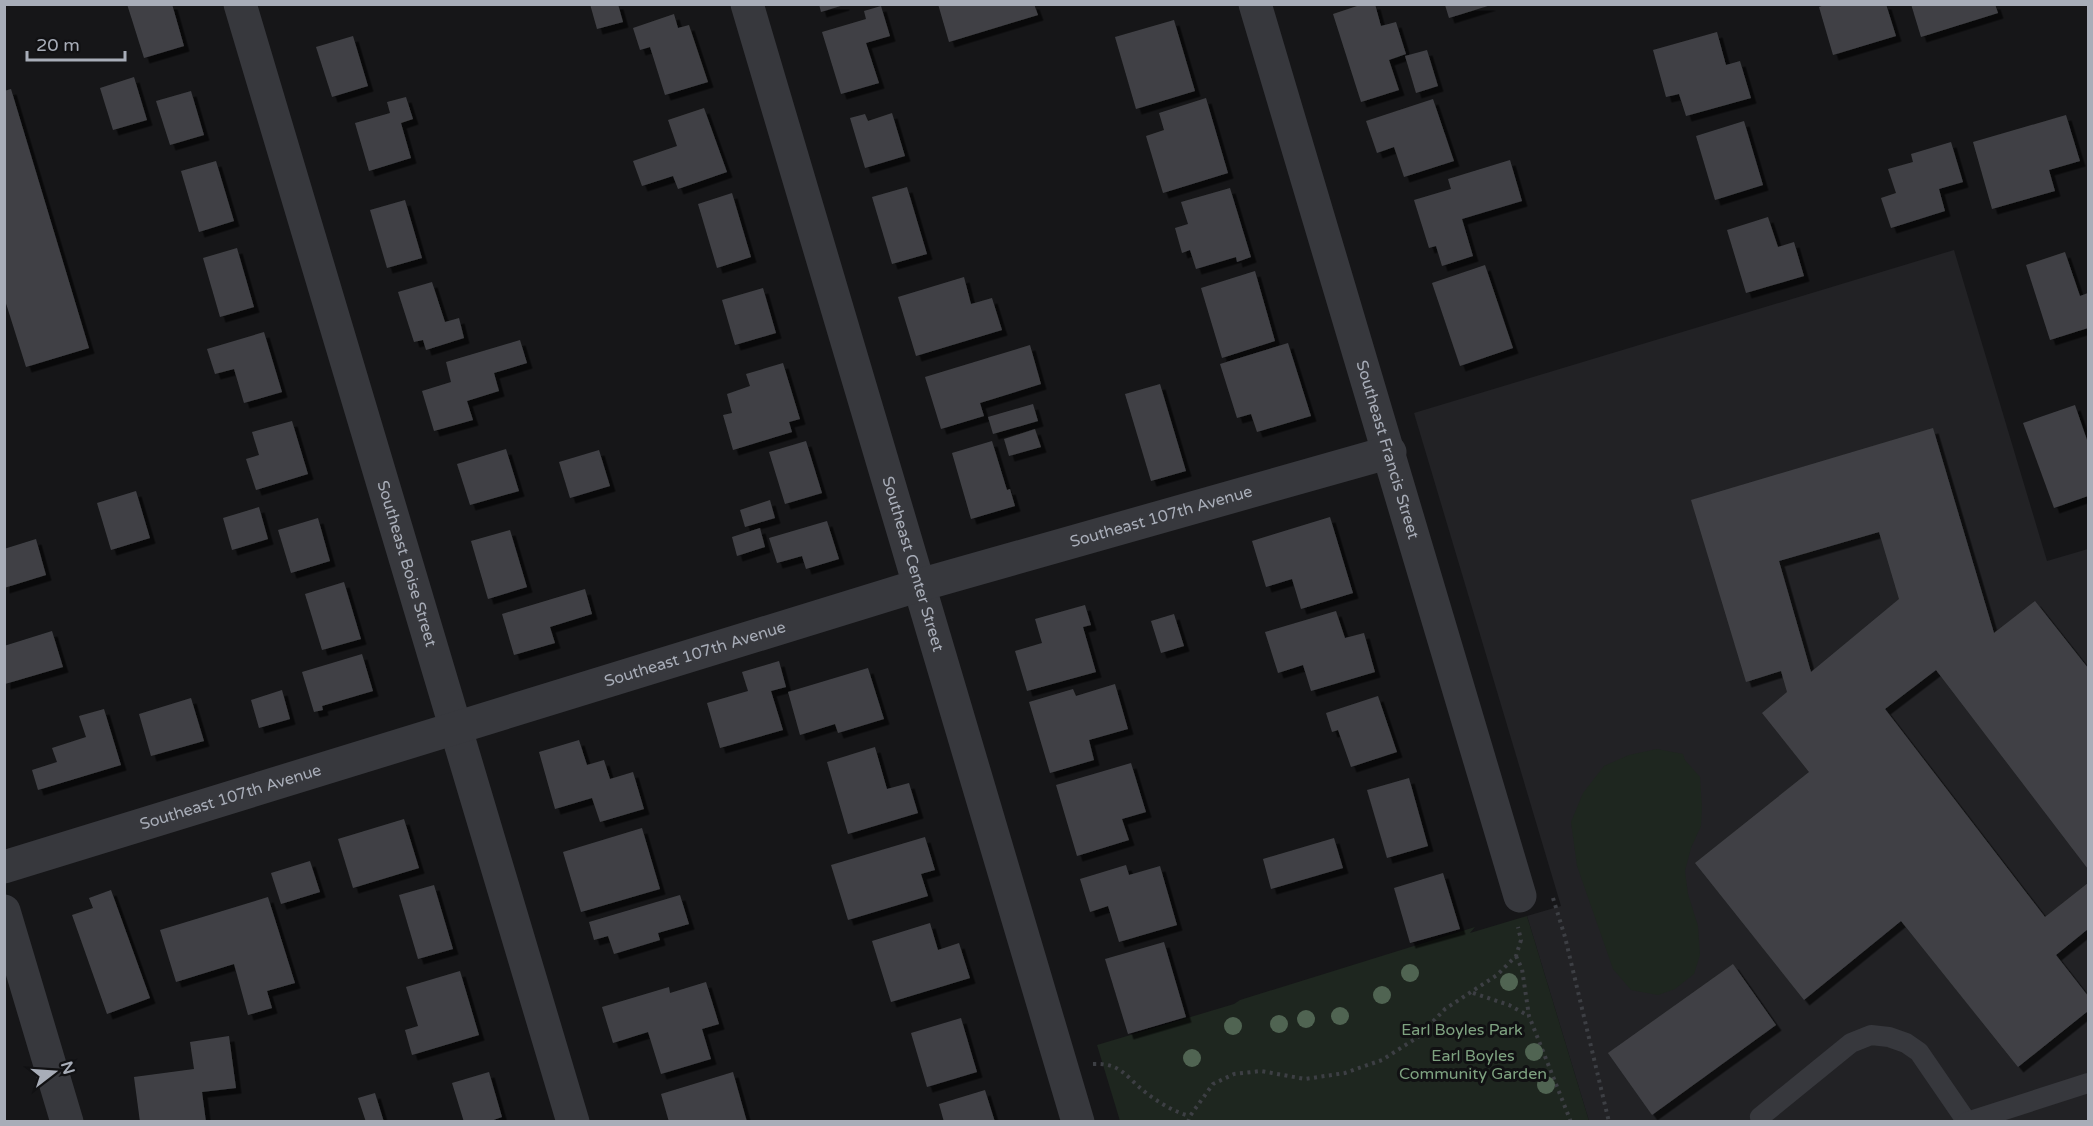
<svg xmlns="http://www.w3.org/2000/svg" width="2093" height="1126" font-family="'Varela Round',sans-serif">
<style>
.built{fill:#222225}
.green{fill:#1e261f}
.building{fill:#404145;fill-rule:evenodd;filter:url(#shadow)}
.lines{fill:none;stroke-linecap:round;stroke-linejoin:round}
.path{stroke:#3d3f44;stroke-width:4;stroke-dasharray:3 4.5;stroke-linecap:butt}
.service{stroke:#37383d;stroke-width:20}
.minor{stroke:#37383d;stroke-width:33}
.tree{fill:#506452}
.labels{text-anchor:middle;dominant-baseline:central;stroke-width:6;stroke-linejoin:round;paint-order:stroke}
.street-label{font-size:16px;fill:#a8adb8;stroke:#111113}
.park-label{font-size:16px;fill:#7fa381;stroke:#111113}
</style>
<defs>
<filter id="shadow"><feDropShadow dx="5.5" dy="5.5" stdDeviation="0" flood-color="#0009"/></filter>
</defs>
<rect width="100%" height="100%" fill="#161618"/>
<path class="built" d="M 1954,250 L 2047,561 L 2088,549 L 2088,1121 L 1589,1121 L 1527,916 L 1561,906 L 1414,413 Z"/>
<g class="green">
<path d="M 1657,749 L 1683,754 L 1685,760 L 1700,777 L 1702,807 L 1701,826 L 1691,848 L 1685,871 L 1688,894 L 1698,926 L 1700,955 L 1694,974 L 1675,989 L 1658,995 L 1631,990 L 1613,969 L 1577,866 L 1571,822 L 1583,793 L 1604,766 L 1629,755 Z"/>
<path d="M 1527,916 L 1589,1121 L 1120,1121 L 1097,1045 L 1234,1004 L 1240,1000 L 1475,927 L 1470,933 Z"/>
</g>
<g class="building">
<path d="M 127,4 L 172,4 L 184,46 L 144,58 Z"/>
<path d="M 590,4 L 618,4 L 623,22 L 597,29 Z"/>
<path d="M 819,4 L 844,4 L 844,5 L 821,12 Z"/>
<path d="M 938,4 L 1034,4 L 1038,15 L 949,42 Z"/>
<path d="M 1363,4 L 1375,4 L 1381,26 L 1396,22 L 1406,54 L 1389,60 L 1399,90 L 1361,102 L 1333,14 Z"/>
<path d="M 1827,4 L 1886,4 L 1896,36 L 1833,55 L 1819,7 Z"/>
<path d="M 1911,4 L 1995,4 L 1998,13 L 1921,37 Z"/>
<path d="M 1445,5 L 1491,5 L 1449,18 Z"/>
<path d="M 881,6 L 890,36 L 866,43 L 879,83 L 841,94 L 822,32 L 866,19 L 864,11 Z"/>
<path d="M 674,14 L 678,28 L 689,25 L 708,82 L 665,95 L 650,47 L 640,50 L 633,28 Z"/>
<path d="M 1174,20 L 1195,91 L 1136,109 L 1115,37 Z"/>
<path d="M 1717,32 L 1726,65 L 1740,61 L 1751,98 L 1686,116 L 1679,94 L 1666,97 L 1653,50 Z"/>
<path d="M 353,36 L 368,86 L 332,97 L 316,47 Z"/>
<path d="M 1427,50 L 1438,86 L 1416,93 L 1405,56 Z"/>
<path d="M 134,77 L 147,120 L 113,130 L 100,88 Z"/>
<path d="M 11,89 L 89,348 L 26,367 L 4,297 L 4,91 Z"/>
<path d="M 191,91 L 204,135 L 170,145 L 156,101 Z"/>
<path d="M 406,97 L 413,119 L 401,123 L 411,158 L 369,171 L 355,123 L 390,113 L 387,102 Z"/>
<path d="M 1206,98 L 1228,173 L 1163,193 L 1146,136 L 1164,130 L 1159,113 Z"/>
<path d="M 1433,99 L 1454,161 L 1404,177 L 1394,147 L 1377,153 L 1366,121 Z"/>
<path d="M 704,108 L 727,172 L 678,189 L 673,176 L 642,186 L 633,161 L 677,146 L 668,120 Z"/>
<path d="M 892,113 L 905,156 L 865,168 L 850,118 L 865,114 L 868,121 Z"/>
<path d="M 2066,115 L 2080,161 L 2049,170 L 2055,191 L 1992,209 L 1973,142 Z"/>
<path d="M 1744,121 L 1763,185 L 1715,200 L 1696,136 Z"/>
<path d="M 1951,142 L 1963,182 L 1939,189 L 1945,211 L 1891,228 L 1881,198 L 1896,193 L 1888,169 L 1913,162 L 1911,154 Z"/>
<path d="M 1510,160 L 1522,201 L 1462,219 L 1473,256 L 1442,266 L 1436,246 L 1429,248 L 1414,200 L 1451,189 L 1448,179 Z"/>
<path d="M 216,161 L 234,221 L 199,232 L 181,171 Z"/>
<path d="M 907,187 L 927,254 L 892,264 L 872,197 Z"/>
<path d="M 1230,188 L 1251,257 L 1237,262 L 1236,257 L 1196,269 L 1190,250 L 1182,253 L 1175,228 L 1188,224 L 1181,202 Z"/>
<path d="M 732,193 L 751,257 L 717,268 L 698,204 Z"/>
<path d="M 405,200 L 422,258 L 387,268 L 370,210 Z"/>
<path d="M 1768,217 L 1778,247 L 1794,242 L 1804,276 L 1746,293 L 1727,230 Z"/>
<path d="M 237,248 L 254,307 L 220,317 L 203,258 Z"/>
<path d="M 2065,252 L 2080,296 L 2088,293 L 2088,328 L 2050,340 L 2026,265 Z"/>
<path d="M 1485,265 L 1513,348 L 1460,366 L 1432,283 Z"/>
<path d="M 1255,271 L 1275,341 L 1222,358 L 1201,288 Z"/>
<path d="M 964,277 L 971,304 L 992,298 L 1002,330 L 916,356 L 898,297 Z"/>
<path d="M 432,282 L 445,322 L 459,318 L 464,338 L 426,350 L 423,340 L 414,342 L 398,292 Z"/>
<path d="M 763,288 L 776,333 L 735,345 L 722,300 Z"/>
<path d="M 264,332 L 282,392 L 244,403 L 234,369 L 215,374 L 207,349 Z"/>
<path d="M 520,340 L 527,363 L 494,373 L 499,391 L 467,401 L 473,420 L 434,431 L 422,391 L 451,382 L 446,362 Z"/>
<path d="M 1288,343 L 1311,416 L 1257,432 L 1251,414 L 1237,418 L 1220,364 Z"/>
<path d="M 1030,345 L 1041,384 L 980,403 L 984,416 L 941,429 L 925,377 Z"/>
<path d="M 783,363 L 800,419 L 789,422 L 792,432 L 733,450 L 723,415 L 732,413 L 727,394 L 750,386 L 746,374 Z"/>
<path d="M 1160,384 L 1186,471 L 1151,481 L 1125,394 Z"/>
<path d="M 1033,404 L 1038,421 L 993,434 L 988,417 Z"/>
<path d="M 2075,405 L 2088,443 L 2088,496 L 2054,508 L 2023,423 Z"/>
<path d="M 292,421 L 308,474 L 256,490 L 246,459 L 259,455 L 252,432 Z"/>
<path d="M 1933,428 L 1994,633 L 2035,601 L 2088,668 L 2088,869 L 1936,670 L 1885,709 L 2045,917 L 2088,883 L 2088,929 L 2056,955 L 2088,996 L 2088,1011 L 2018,1067 L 1901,921 L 1804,1000 L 1695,863 L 1809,772 L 1762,713 L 1787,692 L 1781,671 L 1746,682 L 1691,500 ZM 1879,532 L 1899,599 L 1811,672 L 1779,561 Z"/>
<path d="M 1035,429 L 1041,447 L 1009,456 L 1004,439 Z"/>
<path d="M 806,441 L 822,493 L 785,504 L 769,452 Z"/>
<path d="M 992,441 L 1007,490 L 1010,489 L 1015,506 L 971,519 L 952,453 Z"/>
<path d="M 506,449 L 519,491 L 470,505 L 457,464 Z"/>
<path d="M 599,450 L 610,486 L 570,498 L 559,462 Z"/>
<path d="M 136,491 L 150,538 L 111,550 L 97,503 Z"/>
<path d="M 770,500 L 775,518 L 745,527 L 740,510 Z"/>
<path d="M 259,507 L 268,539 L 232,550 L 223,518 Z"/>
<path d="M 1330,517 L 1353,593 L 1301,609 L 1292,579 L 1266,587 L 1252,541 Z"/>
<path d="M 318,518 L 330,561 L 291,573 L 278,530 Z"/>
<path d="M 827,521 L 839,559 L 806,569 L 802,556 L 777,563 L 769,538 Z"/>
<path d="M 760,528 L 765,547 L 737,556 L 732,537 Z"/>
<path d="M 510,530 L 527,587 L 488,599 L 471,541 Z"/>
<path d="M 36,539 L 46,575 L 4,588 L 4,549 Z"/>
<path d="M 344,582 L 361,639 L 322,650 L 305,594 Z"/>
<path d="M 585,589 L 592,614 L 550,627 L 555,643 L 514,655 L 502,614 Z"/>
<path d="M 1085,605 L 1091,625 L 1083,627 L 1096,672 L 1027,691 L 1015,651 L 1042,643 L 1035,619 Z"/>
<path d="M 1336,611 L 1345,638 L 1364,633 L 1375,672 L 1311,691 L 1303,665 L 1278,673 L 1265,632 Z"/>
<path d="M 1174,614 L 1184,646 L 1161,653 L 1151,621 Z"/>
<path d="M 52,631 L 63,667 L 5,684 L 4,646 Z"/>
<path d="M 362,654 L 373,691 L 322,706 L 323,710 L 314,712 L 302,672 Z"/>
<path d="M 779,661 L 786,687 L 771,691 L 783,730 L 720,748 L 707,703 L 748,691 L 742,672 Z"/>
<path d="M 868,668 L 884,719 L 838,733 L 835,724 L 800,735 L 788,692 Z"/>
<path d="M 1115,684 L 1128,729 L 1089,740 L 1094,760 L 1050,773 L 1029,702 L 1073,689 L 1076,696 Z"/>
<path d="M 282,690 L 290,719 L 259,728 L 251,700 Z"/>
<path d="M 1378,696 L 1397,752 L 1351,767 L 1338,730 L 1332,732 L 1326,713 Z"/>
<path d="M 191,698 L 204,741 L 151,756 L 139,714 Z"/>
<path d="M 104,709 L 121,765 L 38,790 L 32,770 L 57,762 L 52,748 L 86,737 L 79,716 Z"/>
<path d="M 579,740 L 587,765 L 604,760 L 610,779 L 633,772 L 644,809 L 600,822 L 592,798 L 555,809 L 539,752 Z"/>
<path d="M 875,747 L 887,789 L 909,783 L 918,813 L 848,834 L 827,762 Z"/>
<path d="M 1131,763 L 1146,812 L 1122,819 L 1129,840 L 1077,856 L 1056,785 Z"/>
<path d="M 1409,778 L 1428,846 L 1387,858 L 1367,790 Z"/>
<path d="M 404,819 L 419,868 L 353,888 L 338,839 Z"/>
<path d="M 642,828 L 660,889 L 581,912 L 563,852 Z"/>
<path d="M 925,837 L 935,870 L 921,874 L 928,896 L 848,920 L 831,865 Z"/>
<path d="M 1334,838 L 1343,868 L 1271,889 L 1263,859 Z"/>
<path d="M 310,861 L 320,892 L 281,904 L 271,873 Z"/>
<path d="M 1126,865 L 1129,875 L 1160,866 L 1177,925 L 1119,942 L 1108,906 L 1090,912 L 1080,879 Z"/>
<path d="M 1443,873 L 1460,929 L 1410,943 L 1394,888 Z"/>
<path d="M 434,885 L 453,949 L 418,959 L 399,895 Z"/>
<path d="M 111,890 L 150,998 L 107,1014 L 72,915 L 93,908 L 89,898 Z"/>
<path d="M 680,895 L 689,924 L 658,933 L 660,940 L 614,954 L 608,936 L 594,940 L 589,922 Z"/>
<path d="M 268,897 L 295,983 L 267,991 L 272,1008 L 248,1015 L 234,964 L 176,982 L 160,930 Z"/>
<path d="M 930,923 L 938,950 L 959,943 L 970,978 L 891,1002 L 872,941 Z"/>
<path d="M 1164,942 L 1186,1017 L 1128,1034 L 1105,959 Z"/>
<path d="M 1733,964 L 1776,1025 L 1652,1115 L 1608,1053 Z"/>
<path d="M 460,971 L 479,1035 L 412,1055 L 405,1030 L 418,1026 L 406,987 Z"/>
<path d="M 706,982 L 719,1024 L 702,1029 L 711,1059 L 661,1074 L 648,1032 L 613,1043 L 602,1007 L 669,987 L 670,993 Z"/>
<path d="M 961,1018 L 977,1072 L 927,1087 L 911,1033 Z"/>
<path d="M 229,1036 L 236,1088 L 202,1092 L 206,1122 L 140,1122 L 134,1077 L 194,1069 L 190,1042 Z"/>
<path d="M 489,1072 L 502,1117 L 488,1122 L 464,1122 L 452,1083 Z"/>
<path d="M 733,1072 L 747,1122 L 669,1122 L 661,1094 Z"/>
<path d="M 985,1090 L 995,1122 L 944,1122 L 939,1104 Z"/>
<path d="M 375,1093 L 384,1122 L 366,1122 L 358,1098 Z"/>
</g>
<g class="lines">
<g class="path">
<path d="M 1553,898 L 1565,937 L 1609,1122"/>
<path d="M 1516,956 L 1522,969 L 1529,1016 L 1571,1122"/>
<path d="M 1473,993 L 1509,1005 L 1529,1016"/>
<path d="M 1093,1064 C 1121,1063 1125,1076 1145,1092 C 1158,1102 1174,1112 1190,1116"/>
<path d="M 1188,1122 L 1190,1116 L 1213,1084 L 1234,1074 L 1261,1071 L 1305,1079 L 1345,1073 L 1382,1060 L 1418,1037 L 1445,1009 L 1497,975 L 1516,956 L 1521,940 L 1518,927"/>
</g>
<g class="service">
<path d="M 1762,1122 L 1760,1117 L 1851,1043 L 1871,1035 L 1889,1037 L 1906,1043 L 1919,1052 L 1967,1122"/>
<path d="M 1967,1122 L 2088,1083"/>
</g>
<g class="minor">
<path id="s1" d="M 240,4 L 573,1122"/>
<path id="s2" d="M 747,4 L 1078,1122"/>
<path id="s3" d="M 1255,4 L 1520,896"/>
<path id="s4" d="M 4,867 L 920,585 L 1390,452"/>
<path d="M 4,911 L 67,1122"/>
</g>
</g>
<g class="tree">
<circle cx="1410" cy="973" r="9"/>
<circle cx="1509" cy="982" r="9"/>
<circle cx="1382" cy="995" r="9"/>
<circle cx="1340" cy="1016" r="9"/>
<circle cx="1306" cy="1019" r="9"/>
<circle cx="1279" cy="1024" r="9"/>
<circle cx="1233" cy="1026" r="9"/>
<circle cx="1534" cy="1052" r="9"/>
<circle cx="1192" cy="1058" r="9"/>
<circle cx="1546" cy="1085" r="9"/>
</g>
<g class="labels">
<g class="street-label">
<text stroke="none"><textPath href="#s3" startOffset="465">Southeast Francis Street</textPath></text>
<text stroke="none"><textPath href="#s4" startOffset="1209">Southeast 107th Avenue</textPath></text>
<text stroke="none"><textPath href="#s1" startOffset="584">Southeast Boise Street</textPath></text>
<text stroke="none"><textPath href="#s2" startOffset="584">Southeast Center Street</textPath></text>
<text stroke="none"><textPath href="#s4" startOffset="723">Southeast 107th Avenue</textPath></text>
<text stroke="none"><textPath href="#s4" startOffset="237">Southeast 107th Avenue</textPath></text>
</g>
<g class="park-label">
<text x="1462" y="1030">Earl Boyles Park</text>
<text x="1473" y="1056">Earl Boyles<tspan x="1473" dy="18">Community Garden</tspan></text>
</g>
</g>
<rect width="2093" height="1126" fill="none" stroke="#a8adb8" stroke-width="12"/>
<g transform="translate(54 1072) rotate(73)" stroke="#111113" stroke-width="4.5" paint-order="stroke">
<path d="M0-4.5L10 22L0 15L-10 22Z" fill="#a8adb8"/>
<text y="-9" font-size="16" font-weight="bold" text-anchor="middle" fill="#a8adb8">N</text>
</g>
<path d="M27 51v9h98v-9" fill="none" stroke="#a8adb8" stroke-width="3"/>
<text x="36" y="51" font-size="18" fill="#a8adb8" stroke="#111113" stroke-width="4.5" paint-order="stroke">20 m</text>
</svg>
